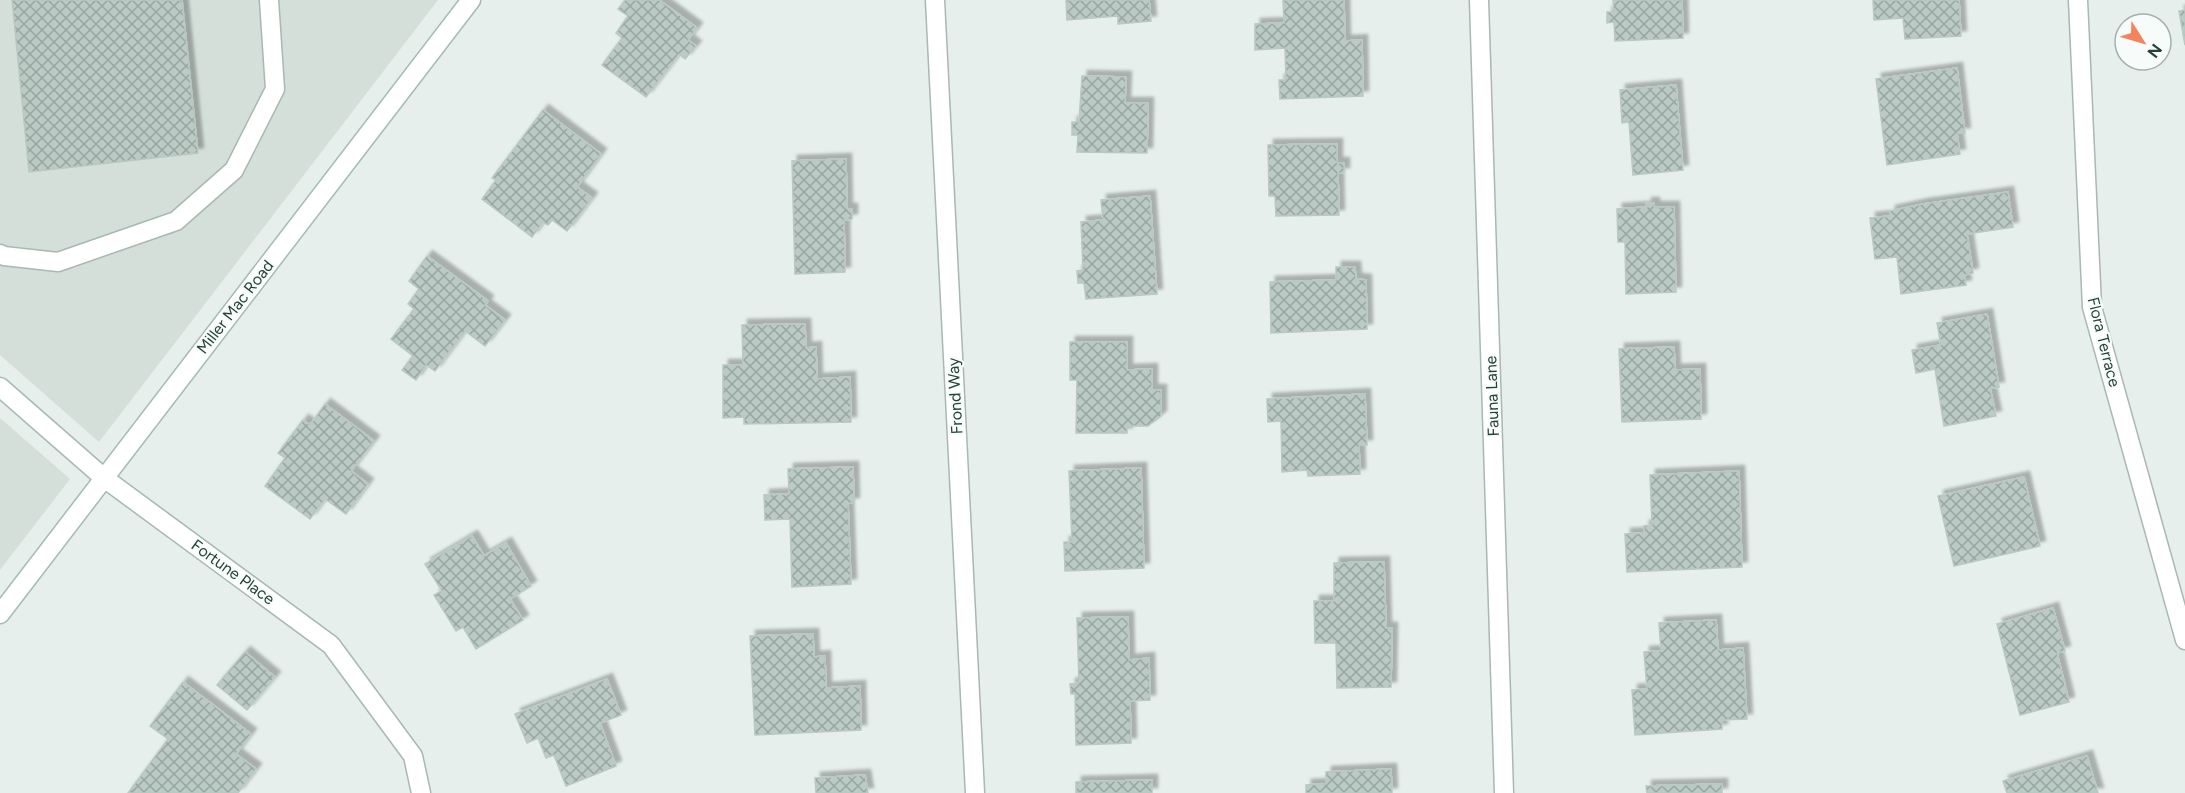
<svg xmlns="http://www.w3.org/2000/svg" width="2185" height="793" font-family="Figtree,sans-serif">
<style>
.built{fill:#d4dfda}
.building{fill:url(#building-cross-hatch);stroke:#b8c9c2;stroke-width:1.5;filter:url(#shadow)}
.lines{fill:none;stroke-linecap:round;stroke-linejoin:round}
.lane-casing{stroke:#a8b8b2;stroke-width:21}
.street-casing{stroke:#a8b8b2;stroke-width:21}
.secondary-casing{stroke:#a4bbb3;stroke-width:21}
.lane{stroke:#fff;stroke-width:18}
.street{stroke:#fff;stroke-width:18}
.secondary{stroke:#fff;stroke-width:18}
.labels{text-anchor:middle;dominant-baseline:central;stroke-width:4.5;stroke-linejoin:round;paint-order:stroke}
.street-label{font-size:16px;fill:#24423a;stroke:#f7fbf9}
</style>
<defs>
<pattern id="building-cross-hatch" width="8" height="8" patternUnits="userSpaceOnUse" patternTransform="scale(1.5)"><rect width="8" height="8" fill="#bbcac4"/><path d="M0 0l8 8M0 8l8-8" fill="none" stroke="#98a6a0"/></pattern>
<filter id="shadow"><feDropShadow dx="5.5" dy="-5.5" stdDeviation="1.5" flood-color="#0004"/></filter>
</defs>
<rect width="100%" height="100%" fill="#e6efeb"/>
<g class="built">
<path d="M 0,0 L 438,0 L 99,442 L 0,355 Z"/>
<path d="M 0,418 L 70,479 L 0,570 Z"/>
</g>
<g class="building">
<path d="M 12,0 L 182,0 L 198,153 L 29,172 Z"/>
<path d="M 625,0 L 659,0 L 697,28 L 688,40 L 696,46 L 685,59 L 679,54 L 646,97 L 602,65 L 622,38 L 616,33 L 628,16 L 618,9 Z"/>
<path d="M 1066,0 L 1149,0 L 1151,21 L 1118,24 L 1118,16 L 1067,20 Z"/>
<path d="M 1283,0 L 1344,0 L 1345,41 L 1362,40 L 1363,96 L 1280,99 L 1279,80 L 1286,80 L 1285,48 L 1255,50 L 1255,24 L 1284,23 Z"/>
<path d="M 1613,0 L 1682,0 L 1683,38 L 1615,41 L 1614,22 L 1607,23 L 1607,12 L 1614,12 Z"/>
<path d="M 1873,0 L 1959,0 L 1961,36 L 1905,39 L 1903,18 L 1874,20 Z"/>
<path d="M 2185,10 L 2185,45 L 2179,11 Z"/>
<path d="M 1957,68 L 1965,133 L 1957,133 L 1960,154 L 1887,165 L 1876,79 Z"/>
<path d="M 1082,76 L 1126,77 L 1125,103 L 1148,103 L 1147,153 L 1077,152 L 1078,135 L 1072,135 L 1072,122 L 1079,122 Z"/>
<path d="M 1676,85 L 1683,170 L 1633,175 L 1629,122 L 1622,123 L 1620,90 Z"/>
<path d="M 543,110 L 601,154 L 577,187 L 592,198 L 567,231 L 552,220 L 548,225 L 543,222 L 532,237 L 482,199 L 496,180 L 492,178 Z"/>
<path d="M 1337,144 L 1337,163 L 1344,163 L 1344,173 L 1338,173 L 1339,215 L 1276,216 L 1275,196 L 1269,196 L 1268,145 Z"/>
<path d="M 846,159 L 847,209 L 852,209 L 852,219 L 844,220 L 845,272 L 795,274 L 792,161 Z"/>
<path d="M 2008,192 L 2013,227 L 1967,234 L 1973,273 L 1964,275 L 1966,285 L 1901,294 L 1897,257 L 1875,259 L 1870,218 L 1890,216 L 1890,211 L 1923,204 Z"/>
<path d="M 1150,196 L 1157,294 L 1086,299 L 1084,283 L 1078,283 L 1077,271 L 1083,270 L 1081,222 L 1103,220 L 1101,200 Z"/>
<path d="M 1646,203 L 1654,203 L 1654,207 L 1674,207 L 1676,292 L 1626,294 L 1625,242 L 1618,242 L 1617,209 L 1647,207 Z"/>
<path d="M 427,256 L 488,301 L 485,305 L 505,320 L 485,346 L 465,331 L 435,371 L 426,365 L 416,380 L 402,370 L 413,356 L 391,339 L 414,309 L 408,304 L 419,289 L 409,281 Z"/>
<path d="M 1336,267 L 1355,267 L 1356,279 L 1366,280 L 1367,329 L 1271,333 L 1270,282 L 1336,280 Z"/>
<path d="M 1987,314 L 1999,387 L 1990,388 L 1996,416 L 1944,426 L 1935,369 L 1916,373 L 1912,350 L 1941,345 L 1937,323 Z"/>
<path d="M 805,324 L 806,348 L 816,347 L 817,379 L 850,377 L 851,422 L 744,424 L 744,417 L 723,418 L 723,365 L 743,365 L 742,325 Z"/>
<path d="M 1070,342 L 1127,342 L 1127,370 L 1152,369 L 1152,390 L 1161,390 L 1161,416 L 1148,426 L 1127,426 L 1127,433 L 1076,433 L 1077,380 L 1070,380 Z"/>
<path d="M 1674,347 L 1675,370 L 1700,369 L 1701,419 L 1622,422 L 1619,349 Z"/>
<path d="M 1365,394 L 1367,445 L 1359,445 L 1360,474 L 1308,476 L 1307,470 L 1282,472 L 1281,421 L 1268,422 L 1267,399 Z"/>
<path d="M 325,404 L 374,441 L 351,471 L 368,484 L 346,514 L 325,499 L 310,519 L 265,486 L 285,458 L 278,453 L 303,420 L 310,425 Z"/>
<path d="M 853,467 L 854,503 L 848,503 L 851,584 L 792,587 L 790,519 L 765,520 L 764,495 L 789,494 L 788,469 Z"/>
<path d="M 1141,468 L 1144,568 L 1065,571 L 1064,542 L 1072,542 L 1069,471 Z"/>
<path d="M 1739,471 L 1742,567 L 1627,572 L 1625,534 L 1644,533 L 1644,526 L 1652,525 L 1650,475 Z"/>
<path d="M 2024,477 L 2040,546 L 1954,566 L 1938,496 Z"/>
<path d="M 472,536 L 484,556 L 506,543 L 531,586 L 510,599 L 523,620 L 476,649 L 463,627 L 456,631 L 434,595 L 442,591 L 425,564 Z"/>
<path d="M 1384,562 L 1386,628 L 1392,628 L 1391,687 L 1337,688 L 1336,643 L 1315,643 L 1314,601 L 1334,601 L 1334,563 Z"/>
<path d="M 2053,608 L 2065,651 L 2057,653 L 2069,702 L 2020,715 L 1997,624 Z"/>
<path d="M 1128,617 L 1129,660 L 1149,658 L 1150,700 L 1130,701 L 1131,743 L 1076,745 L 1075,694 L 1071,694 L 1070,684 L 1079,683 L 1077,618 Z"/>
<path d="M 1716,620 L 1718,650 L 1743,648 L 1747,719 L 1722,720 L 1722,729 L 1635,735 L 1632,690 L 1647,689 L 1644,652 L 1661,651 L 1659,623 Z"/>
<path d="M 813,634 L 814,657 L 825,656 L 826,688 L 860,686 L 861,730 L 755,735 L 750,636 Z"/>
<path d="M 245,652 L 275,677 L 247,710 L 217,685 Z"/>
<path d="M 607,679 L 621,715 L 600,723 L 616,766 L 566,786 L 554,755 L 546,758 L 538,738 L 527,743 L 515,714 Z"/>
<path d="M 183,682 L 251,734 L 236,754 L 256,769 L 238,793 L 128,793 L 168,739 L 150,726 Z"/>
<path d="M 2087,756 L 2098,793 L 2007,793 L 2003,781 Z"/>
<path d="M 1391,769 L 1392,793 L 1306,793 L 1306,785 L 1326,784 L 1326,772 Z"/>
<path d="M 865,775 L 868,793 L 816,793 L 815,778 Z"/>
<path d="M 1152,780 L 1152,793 L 1076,793 L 1076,782 Z"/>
<path d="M 1722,784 L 1722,793 L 1647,793 L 1646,786 Z"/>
</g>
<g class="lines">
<defs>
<path id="lane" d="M 0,254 L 4,256 L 58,262 L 176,221 L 234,170 L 275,89 L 269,0"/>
<g id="street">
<path d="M 935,0 L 975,793"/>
<path d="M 1479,0 L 1504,793"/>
<path d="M 2078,0 L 2092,307 L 2185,640"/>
<path d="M 0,387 L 104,478 L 331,645 L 413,756 L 421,793"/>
</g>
<path id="secondary" d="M 0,614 L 471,0"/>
</defs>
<use href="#lane" class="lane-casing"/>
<use href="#street" class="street-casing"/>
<use href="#secondary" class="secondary-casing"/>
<use href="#lane" class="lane"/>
<use href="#street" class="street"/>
<use href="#secondary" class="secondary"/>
</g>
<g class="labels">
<g class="street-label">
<text transform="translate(235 307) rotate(-52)">Miller Mac Road</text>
<text transform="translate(2104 342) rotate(76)">Flora Terrace</text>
<text transform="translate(955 396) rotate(-93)">Frond Way</text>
<text transform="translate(1492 396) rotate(-92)">Fauna Lane</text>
<text transform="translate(233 572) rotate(36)">Fortune Place</text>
</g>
</g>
<g transform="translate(2143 42) rotate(127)"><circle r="28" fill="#f7fbf9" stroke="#a3b1ad" stroke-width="1.5"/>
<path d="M0-4.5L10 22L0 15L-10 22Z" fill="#f4845f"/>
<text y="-9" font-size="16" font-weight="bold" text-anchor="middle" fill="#24423a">N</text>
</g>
</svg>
